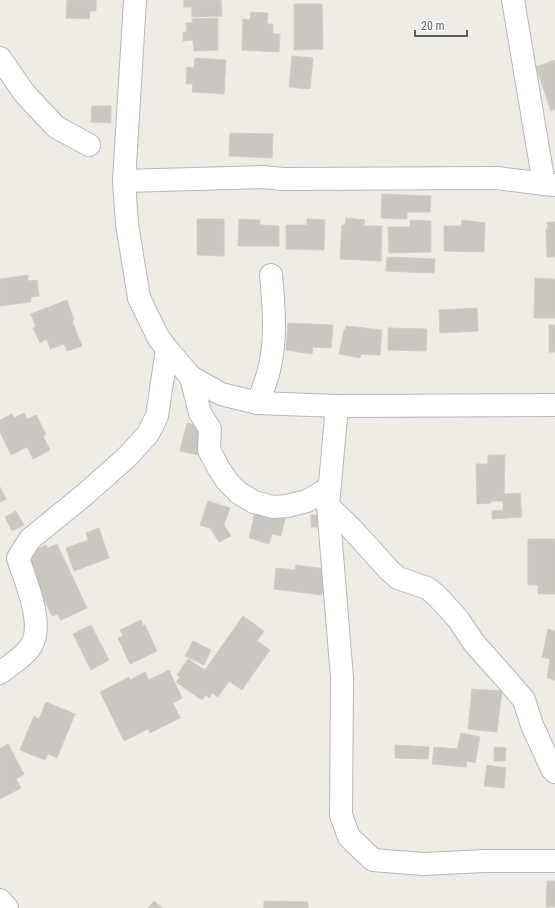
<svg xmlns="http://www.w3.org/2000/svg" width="555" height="908" font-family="'Roboto Condensed',sans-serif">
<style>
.building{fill:#cac6c1;stroke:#d2cec2}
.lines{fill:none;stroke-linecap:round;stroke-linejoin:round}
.minor-casing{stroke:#b4b6ba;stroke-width:24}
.minor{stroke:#fff;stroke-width:22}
</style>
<rect width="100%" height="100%" fill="#eeece4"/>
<g class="building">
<path d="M 67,0 L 96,0 L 96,11 L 90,11 L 89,19 L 66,18 Z"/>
<path d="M 184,0 L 221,0 L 222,16 L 192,17 L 192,7 L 184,7 Z"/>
<path d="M 294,4 L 322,4 L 323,49 L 294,50 Z"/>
<path d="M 251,12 L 268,13 L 267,24 L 273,24 L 273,34 L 280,34 L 279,52 L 242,50 L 243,19 L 250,20 Z"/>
<path d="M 218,18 L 218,50 L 194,51 L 193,40 L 183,41 L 183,32 L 187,32 L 186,23 L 193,23 L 192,19 Z"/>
<path d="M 292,56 L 313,58 L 310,89 L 289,87 Z"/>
<path d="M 195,58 L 226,60 L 224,94 L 192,92 L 193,84 L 186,84 L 187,67 L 194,68 Z"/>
<path d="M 555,60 L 555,109 L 551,111 L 536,67 Z"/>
<path d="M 92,106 L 111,106 L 111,123 L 91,122 Z"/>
<path d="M 230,133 L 273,134 L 272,158 L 229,156 Z"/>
<path d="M 382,194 L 431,196 L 430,212 L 407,212 L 407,219 L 381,218 Z"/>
<path d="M 346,218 L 365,220 L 364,226 L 382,226 L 381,261 L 340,259 L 342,225 L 345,225 Z"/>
<path d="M 197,219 L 224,219 L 224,256 L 197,255 Z"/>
<path d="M 239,219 L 260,220 L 260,225 L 279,226 L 279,246 L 238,246 Z"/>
<path d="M 307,219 L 325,220 L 324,250 L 286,249 L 286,225 L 307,225 Z"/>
<path d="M 410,220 L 431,221 L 431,252 L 389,253 L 388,227 L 410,227 Z"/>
<path d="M 462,220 L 485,223 L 484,252 L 444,251 L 444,226 L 461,226 Z"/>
<path d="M 547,222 L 555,222 L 555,257 L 547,257 L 546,229 L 548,229 Z"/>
<path d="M 387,257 L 435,259 L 434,273 L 386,271 Z"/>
<path d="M 28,275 L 28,281 L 37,280 L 39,296 L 31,297 L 31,302 L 0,306 L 0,279 Z"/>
<path d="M 535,278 L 555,279 L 555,318 L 534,318 Z"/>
<path d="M 67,300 L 74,320 L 72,321 L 82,346 L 67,351 L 64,344 L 50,349 L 47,339 L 40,343 L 33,328 L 36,327 L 31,314 Z"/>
<path d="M 477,308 L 478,331 L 440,333 L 439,310 Z"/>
<path d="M 288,323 L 333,325 L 331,348 L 313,347 L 312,354 L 286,350 Z"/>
<rect x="549" y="325" width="6" height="27"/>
<path d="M 346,326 L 382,330 L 380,355 L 361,354 L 360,358 L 339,354 L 344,330 L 345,330 Z"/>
<path d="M 388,328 L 427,329 L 426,351 L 388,350 Z"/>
<path d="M 24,413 L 27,419 L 36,415 L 46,434 L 43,436 L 50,450 L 33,459 L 27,447 L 11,455 L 0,432 L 0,420 L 12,414 L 14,418 Z"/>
<path d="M 187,423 L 204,427 L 198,455 L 180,451 Z"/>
<path d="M 488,455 L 505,455 L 504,494 L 520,493 L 522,517 L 492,519 L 492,511 L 503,510 L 503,501 L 491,501 L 491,503 L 477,504 L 476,464 L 488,464 Z"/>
<path d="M 0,487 L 6,499 L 0,502 Z"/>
<path d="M 208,501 L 230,508 L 224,525 L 231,536 L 219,542 L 210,528 L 200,525 Z"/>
<path d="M 256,508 L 286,515 L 281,536 L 272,534 L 269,544 L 249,538 Z"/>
<path d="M 16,511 L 24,525 L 12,531 L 5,517 Z"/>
<rect x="311" y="515" width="14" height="12"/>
<path d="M 99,528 L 109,558 L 74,571 L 66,548 L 88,540 L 86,533 Z"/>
<path d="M 528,539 L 555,539 L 555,594 L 538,594 L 538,585 L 528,585 Z"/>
<path d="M 57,544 L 87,608 L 61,620 L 57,614 L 52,616 L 24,556 L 46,545 L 48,548 Z"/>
<path d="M 296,565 L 325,569 L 322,595 L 274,589 L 276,568 L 295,570 Z"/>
<path d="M 243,616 L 264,631 L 257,641 L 270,650 L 242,690 L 229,681 L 218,697 L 212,693 L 209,698 L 206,695 L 202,700 L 176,682 L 180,677 L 177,675 L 188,659 L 205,670 Z"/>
<path d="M 141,620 L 143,626 L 145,625 L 157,651 L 130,664 L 118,638 L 123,636 L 120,630 Z"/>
<path d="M 91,625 L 109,660 L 91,670 L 73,634 Z"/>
<path d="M 548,629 L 555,631 L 555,680 L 547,678 L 550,659 L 542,657 Z"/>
<path d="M 193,641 L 211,650 L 204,665 L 185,656 Z"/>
<path d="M 169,670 L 182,698 L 173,703 L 180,718 L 150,733 L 148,729 L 124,741 L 100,692 L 129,677 L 130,680 L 145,672 L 149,680 Z"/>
<path d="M 472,689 L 502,691 L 497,732 L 468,729 Z"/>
<path d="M 46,702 L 75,714 L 57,758 L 48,754 L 45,760 L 20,750 L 34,716 L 39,719 Z"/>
<path d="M 461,733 L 480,737 L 475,763 L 467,761 L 466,767 L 432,764 L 434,747 L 457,749 Z"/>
<path d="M 8,744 L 24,774 L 16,779 L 21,788 L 0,799 L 0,749 Z"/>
<path d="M 395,745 L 429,747 L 428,759 L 395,758 Z"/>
<path d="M 494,747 L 506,748 L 505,761 L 494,761 Z"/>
<path d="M 487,765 L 506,768 L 504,788 L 484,786 Z"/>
<path d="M 547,881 L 555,881 L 555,907 L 546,907 Z"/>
<path d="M 154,901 L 162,908 L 148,908 Z"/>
<path d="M 264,901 L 308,902 L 308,908 L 264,908 Z"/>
</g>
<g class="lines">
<defs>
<g id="minor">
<path d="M 135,0 L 124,181 L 127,224 L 139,298 L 158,337 L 167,349 L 191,377 L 221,394 L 258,403 L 337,406 L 555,405"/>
<path d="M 513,0 L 544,184 L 555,185"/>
<path d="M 0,58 L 25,94 L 56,127 L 89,145"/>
<path d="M 124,181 L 263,177 L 283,179 L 497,178 L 544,184"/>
<path d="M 191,377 L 200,413 L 210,429 L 209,450 L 218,467 L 227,481 L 239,493 L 254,502 L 273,507 L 287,506 L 307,501 L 329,488"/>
<path d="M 258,403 C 261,394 265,384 268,374 C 277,342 274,308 271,275"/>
<path d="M 337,406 L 328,506 L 342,678 L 341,815 L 349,837 L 373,860 L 423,864 L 485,861 L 555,861"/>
<path d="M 328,506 L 351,528 L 389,570 L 398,578 L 427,588 L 436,595 L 458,619 L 474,643 L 507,680 L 524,700 L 532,725 L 552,769 L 555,772"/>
<path d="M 0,673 C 10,665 27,655 32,644 C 44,622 25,580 18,558 L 30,539 L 83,496 L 126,458 L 148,434 L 157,416 L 167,349"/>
<path d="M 0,900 L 7,908"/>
</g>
</defs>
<use href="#minor" class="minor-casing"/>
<use href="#minor" class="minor"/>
</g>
<path d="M415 30v6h52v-6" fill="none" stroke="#5c5f64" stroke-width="2"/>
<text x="421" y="30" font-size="12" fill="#5c5f64" stroke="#ffffff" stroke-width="3" paint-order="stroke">20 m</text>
</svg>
